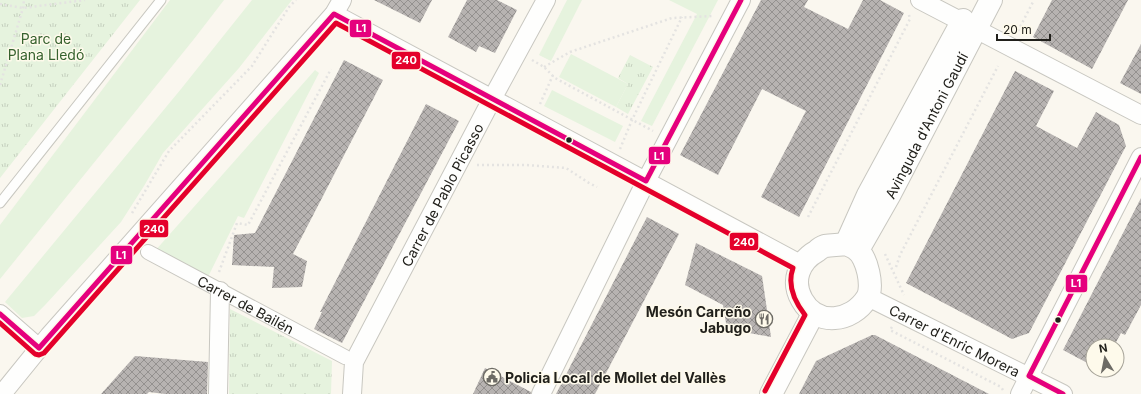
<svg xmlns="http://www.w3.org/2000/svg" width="1141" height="394" font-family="Inter,sans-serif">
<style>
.grass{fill:#e6f3de}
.park{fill:url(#park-tufts)}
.building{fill:url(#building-cross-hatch)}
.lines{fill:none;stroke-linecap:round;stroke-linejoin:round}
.service-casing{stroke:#c8c7c0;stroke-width:11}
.pedestrian-casing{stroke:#c8c7c0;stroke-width:16}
.minor-casing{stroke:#c8c7c0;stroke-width:20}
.tertiary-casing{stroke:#c8c7c0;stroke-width:24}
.path{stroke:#e4e3e1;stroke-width:2.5;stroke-dasharray:2 3;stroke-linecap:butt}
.service{stroke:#fefefd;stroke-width:9}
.pedestrian{stroke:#fefefd;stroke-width:14}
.minor{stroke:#fefefd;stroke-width:18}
.tertiary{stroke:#fefefd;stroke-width:22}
.bus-1-casing{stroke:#fefaeb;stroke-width:8}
.bus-2-casing{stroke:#fefaeb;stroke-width:8}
.bus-1{stroke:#e5007d;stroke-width:5}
.bus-2{stroke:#e4002b;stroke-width:5}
.bus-dot{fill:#21201b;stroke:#fefaeb;stroke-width:1.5}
.labels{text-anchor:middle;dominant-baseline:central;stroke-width:3;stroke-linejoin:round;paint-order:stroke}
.park-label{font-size:14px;fill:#36622e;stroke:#fefaeb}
.street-label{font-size:14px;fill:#21201b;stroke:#fefaeb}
.poi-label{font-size:14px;font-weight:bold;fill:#21201b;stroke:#fefaeb;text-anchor:end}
.line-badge{stroke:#fefaeb;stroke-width:1.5}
.badge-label{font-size:11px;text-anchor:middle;font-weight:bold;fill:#fff}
</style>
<defs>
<pattern id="park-tufts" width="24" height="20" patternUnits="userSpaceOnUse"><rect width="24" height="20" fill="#e6f3de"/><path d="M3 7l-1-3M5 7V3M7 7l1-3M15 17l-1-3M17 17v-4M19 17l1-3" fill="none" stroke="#c5d0be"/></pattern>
<pattern id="building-cross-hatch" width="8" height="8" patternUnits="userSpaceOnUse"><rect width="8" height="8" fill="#b7b3b1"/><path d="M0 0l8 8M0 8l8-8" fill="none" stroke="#94918f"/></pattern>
</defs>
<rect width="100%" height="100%" fill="#faf7ef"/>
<g class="grass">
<path d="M 170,0 L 224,0 L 194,39 L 0,279 L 0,225 Z"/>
<path d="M 252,0 L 292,0 L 239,68 L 163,153 L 144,186 L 121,222 L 46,304 L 34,316 L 22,318 L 5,302 L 181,89 Z"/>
<path d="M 567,0 L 582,0 L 551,61 L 539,55 Z"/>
<path d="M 669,0 L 718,0 L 652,126 L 641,121 L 697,14 Z"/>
<path d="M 571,54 L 628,84 L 616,107 L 559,77 Z"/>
<path d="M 315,70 L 319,73 L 244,218 L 238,216 L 207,279 L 154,252 Z"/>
<path d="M 552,90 L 623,126 L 615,142 L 544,106 Z"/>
</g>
<g class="park">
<path d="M 0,0 L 140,0 L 0,178 Z"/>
<path d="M 630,55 L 653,67 L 628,114 L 616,107 L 628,84 L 618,78 Z"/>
<path d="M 230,309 L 332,361 L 331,394 L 229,394 Z"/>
</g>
<g class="building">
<path d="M 374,0 L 432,0 L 420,23 Z"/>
<path d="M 467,0 L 497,0 L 517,10 L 495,53 L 479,46 L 476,52 L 448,37 Z"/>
<path d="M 761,0 L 808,0 L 804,7 L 848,29 L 863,0 L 880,0 L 904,13 L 799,217 L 761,197 L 806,111 L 762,89 L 718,175 L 680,155 Z"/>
<path d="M 1052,0 L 1128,0 L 1092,69 L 1033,37 Z"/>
<path d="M 1141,44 L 1141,94 L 1120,83 Z"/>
<path d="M 344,60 L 383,80 L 293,254 L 307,261 L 302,287 L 272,288 L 274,267 L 232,265 L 234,235 L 255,233 Z"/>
<path d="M 1015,71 L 1054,91 L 1036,126 L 1077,148 L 1096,112 L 1119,125 L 1126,146 L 1029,333 L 1012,339 L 906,283 Z"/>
<path d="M 426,104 L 459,121 L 342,343 L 314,329 L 322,312 L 320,312 Z"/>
<path d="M 1141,198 L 1141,305 L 1125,335 L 1121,333 L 1114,346 L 1093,346 L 1093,366 L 1063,350 Z"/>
<path d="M 647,217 L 679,234 L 595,394 L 556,394 Z"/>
<path d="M 696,243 L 762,276 L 771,337 L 727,329 L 723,305 L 685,285 Z"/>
<path d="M 872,335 L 875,335 L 989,394 L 799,394 L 816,361 Z"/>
<path d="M 135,356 L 208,362 L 207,394 L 165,394 L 149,392 L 147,394 L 101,394 Z"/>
<path d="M 485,368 L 531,392 L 531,394 L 473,394 Z"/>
</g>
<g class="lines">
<defs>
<path id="service" d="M 0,203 L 161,0"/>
<g id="pedestrian">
<path id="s1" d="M 148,252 L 345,357"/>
</g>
<g id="minor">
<path d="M 920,0 L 1141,115"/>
<path d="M 334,14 L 802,265"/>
<path id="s2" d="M 868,297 L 1063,394"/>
<path d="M 0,314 L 39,348"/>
<path d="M 2,394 L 49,336 L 334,14 L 342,0"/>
<path d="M 218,394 L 220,291"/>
<path id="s3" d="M 352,394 L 354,362 L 492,99 L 546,0"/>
<path d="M 541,394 L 646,181 L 741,0"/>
<path d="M 1020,394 L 1141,157"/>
</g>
<g id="tertiary">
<path d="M 846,244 L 868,195 L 963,20"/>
<path d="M 846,244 C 850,246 854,247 857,250 C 867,257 874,287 867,298 C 852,322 817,327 802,300 C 791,281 799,261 817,251 C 819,249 822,247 825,246 C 832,245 839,245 846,244 Z"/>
<path id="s4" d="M 858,250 L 890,194 L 991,0"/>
<path d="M 771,394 L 813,314"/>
</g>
</defs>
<use href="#service" class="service-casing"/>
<use href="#pedestrian" class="pedestrian-casing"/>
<use href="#minor" class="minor-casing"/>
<use href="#tertiary" class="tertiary-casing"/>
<g class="path">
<path d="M 0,4 L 23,8 L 85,0"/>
<path d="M 1018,31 L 1034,0"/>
<path d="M 532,60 L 544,67 L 555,78 L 653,131"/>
<path d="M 544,67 L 570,52 L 672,18 L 712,16"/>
<path d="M 0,85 L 23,8 L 24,0"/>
<path d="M 540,104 L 553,75"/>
<path d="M 620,149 L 632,120 L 682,17"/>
<path d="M 477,165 L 526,165 L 566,168 L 589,183 L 597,187"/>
<path d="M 132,213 L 169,151 L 252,66 L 289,7 L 296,0"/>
<path d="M 808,217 L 910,19 L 909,15"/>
<path d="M 885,254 L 904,295"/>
<path d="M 896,267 L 900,255 L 998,66"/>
<path d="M 219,272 L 237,223 L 248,225 L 331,69"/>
<path d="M 892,327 L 890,330 L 1001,387 L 1003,390"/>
</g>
<use href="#service" class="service"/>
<use href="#pedestrian" class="pedestrian"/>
<use href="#minor" class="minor"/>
<use href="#tertiary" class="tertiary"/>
<defs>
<g id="bus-1">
<path d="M 0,314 L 39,348 L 334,14 L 646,181 L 741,0"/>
<path d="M 1063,394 L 1029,376 L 1141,157"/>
</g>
<path id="bus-2" d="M 0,323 L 35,354 L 39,355 L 44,353 L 336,23 L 793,268 C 787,285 794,301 805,315 L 765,391"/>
</defs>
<use href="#bus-1" class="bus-1-casing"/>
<use href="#bus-2" class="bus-2-casing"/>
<use href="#bus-1" class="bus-1"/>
<use href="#bus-2" class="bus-2"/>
</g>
<defs>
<symbol id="restaurant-ring" viewBox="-11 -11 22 22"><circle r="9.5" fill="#fefaeb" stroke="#6d6b65" stroke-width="1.5"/><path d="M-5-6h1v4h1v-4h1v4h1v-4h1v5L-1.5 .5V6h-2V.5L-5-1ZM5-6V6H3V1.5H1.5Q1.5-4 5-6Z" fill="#6d6b65"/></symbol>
<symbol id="civic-ring" viewBox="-11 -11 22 22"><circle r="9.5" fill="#fefaeb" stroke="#6d6b65" stroke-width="1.5"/><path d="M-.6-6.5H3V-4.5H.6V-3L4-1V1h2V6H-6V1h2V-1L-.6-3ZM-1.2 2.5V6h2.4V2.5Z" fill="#6d6b65"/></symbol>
</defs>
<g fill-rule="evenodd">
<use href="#restaurant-ring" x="754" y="309" width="20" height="20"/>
<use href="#civic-ring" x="482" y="367" width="20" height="20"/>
</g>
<g class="bus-dot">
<circle cx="569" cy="140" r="3.5"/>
<circle cx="1058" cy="320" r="3.5"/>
</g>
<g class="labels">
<g class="park-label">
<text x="46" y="38">Parc de<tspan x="46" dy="16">Plana Lledó</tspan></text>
</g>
<g class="street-label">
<text stroke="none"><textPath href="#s4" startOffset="142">Avinguda d'Antoni Gaudí</textPath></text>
<text stroke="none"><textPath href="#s3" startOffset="221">Carrer de Pablo Picasso</textPath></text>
<text stroke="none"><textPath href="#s1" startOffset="111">Carrer de Bailén</textPath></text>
<text stroke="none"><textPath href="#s2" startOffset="97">Carrer d'Enric Morera</textPath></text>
</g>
<g class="poi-label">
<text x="751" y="311">Mesón Carreño<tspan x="751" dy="16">Jabugo</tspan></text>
<text x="505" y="377" text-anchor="start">Policia Local de Mollet del Vallès</text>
</g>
</g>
<g class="line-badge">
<rect x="349" y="19" width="23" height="19" rx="4" fill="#e5007d"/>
<rect x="391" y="51" width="30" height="19" rx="4" fill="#e4002b"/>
<rect x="648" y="146" width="23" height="19" rx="4" fill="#e5007d"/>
<rect x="139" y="219" width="30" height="19" rx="4" fill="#e4002b"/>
<rect x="729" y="232" width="30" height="19" rx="4" fill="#e4002b"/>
<rect x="110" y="245" width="23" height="20" rx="4" fill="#e5007d"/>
<rect x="1065" y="274" width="23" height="19" rx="4" fill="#e5007d"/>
</g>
<g class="badge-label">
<text x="361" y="32">L1</text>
<text x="406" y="64">240</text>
<text x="659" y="160">L1</text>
<text x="154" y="233">240</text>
<text x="744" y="246">240</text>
<text x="121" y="259">L1</text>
<text x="1076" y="287">L1</text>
</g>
<g transform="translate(1105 358) rotate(350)"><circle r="19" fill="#fefaeb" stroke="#a6a398"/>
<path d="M0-3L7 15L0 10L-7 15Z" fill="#6d6b65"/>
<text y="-6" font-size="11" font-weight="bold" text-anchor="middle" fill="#21201b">N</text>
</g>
<path d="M997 34v6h53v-6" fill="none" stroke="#21201b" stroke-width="2"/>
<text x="1003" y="34" font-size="12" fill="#21201b" stroke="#fefaeb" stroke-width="3" paint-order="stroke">20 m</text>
</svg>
